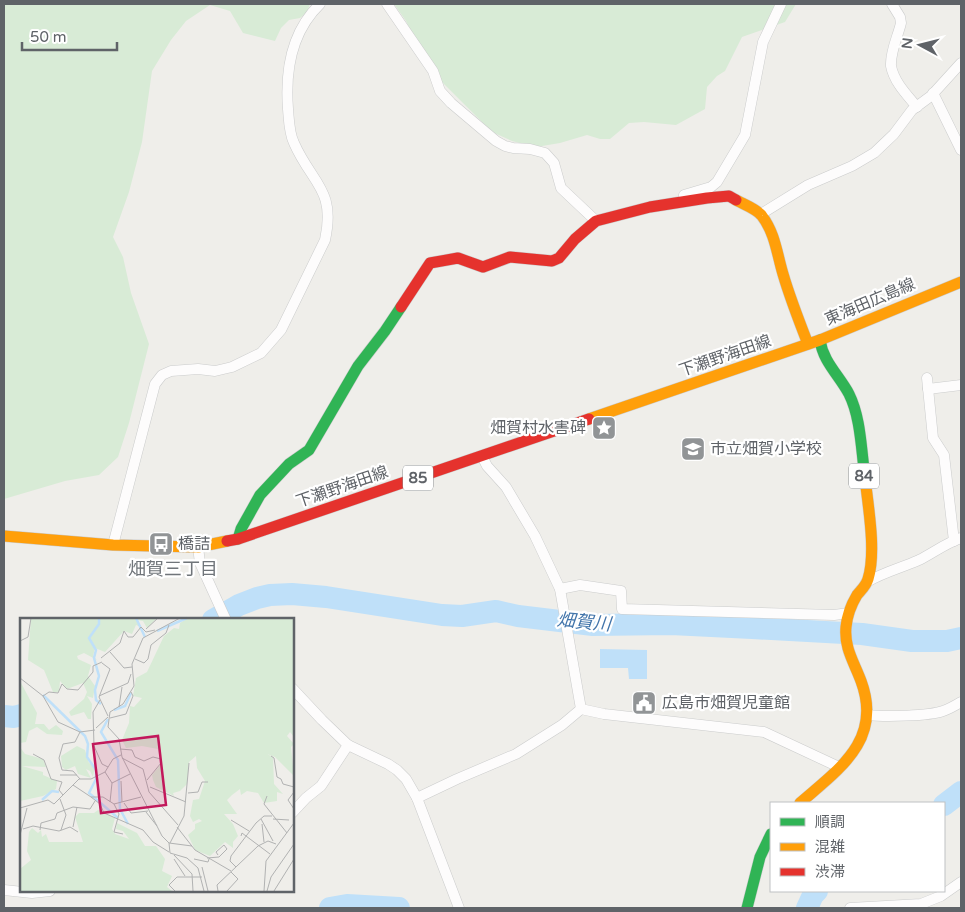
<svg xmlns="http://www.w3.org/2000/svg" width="965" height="912" font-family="'Varela Round','Noto Sans JP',sans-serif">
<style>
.green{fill:#d8ebd6}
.water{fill:#bfe0f9}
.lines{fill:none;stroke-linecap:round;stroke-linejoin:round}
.river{stroke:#bfe0f9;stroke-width:22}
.street-casing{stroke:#cbcccc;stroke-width:11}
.fast-casing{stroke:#cacacb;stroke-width:12}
.slow-casing{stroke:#cacacb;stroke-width:12}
.jam-casing{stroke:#cacacb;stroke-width:12}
.street{stroke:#fdfcfc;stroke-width:10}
.fast{stroke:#30b455;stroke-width:11}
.slow{stroke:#ff9f0a;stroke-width:11}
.jam{stroke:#e5322d;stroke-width:11}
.labels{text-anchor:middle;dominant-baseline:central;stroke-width:4.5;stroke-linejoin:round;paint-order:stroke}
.shield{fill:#fff;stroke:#8f9295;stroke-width:1}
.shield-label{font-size:15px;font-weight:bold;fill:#5f6368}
.street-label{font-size:16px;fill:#5f6368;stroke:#fff}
.poi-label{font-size:16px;fill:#5f6368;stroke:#fff;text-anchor:start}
.neighbourhood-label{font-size:18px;fill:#70757a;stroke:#fff}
.water-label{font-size:18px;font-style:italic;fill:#4174aa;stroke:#fff}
.inset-river{fill:none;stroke:#bfe0f9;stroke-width:2.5}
.inset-road{fill:none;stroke:#b1b2b2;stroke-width:1}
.view{fill:#c2185b;fill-opacity:0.15;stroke:#c2185b;stroke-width:2.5}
.inset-edge{fill:none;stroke:#5f6368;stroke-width:2.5}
</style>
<rect width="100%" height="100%" fill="#efeeea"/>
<g class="green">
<path d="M 4,4 L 310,4 L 307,12 L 300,18 L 289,20 L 281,28 L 275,41 L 243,33 L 230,11 L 210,5 L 186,21 L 171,40 L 152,71 L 142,142 L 129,192 L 113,237 L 123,257 L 131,293 L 149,344 L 129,423 L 118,457 L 99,475 L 65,481 L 4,499 Z"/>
<path d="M 394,4 L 796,4 L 785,22 L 742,37 L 725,71 L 717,76 L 707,87 L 705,109 L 676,125 L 644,122 L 629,123 L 610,139 L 600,139 L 587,135 L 560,143 L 536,147 L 512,141 L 492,132 L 429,69 L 406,21 Z"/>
</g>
<path class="water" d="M 600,649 L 647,650 L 647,679 L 629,679 L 628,668 L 600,668 Z"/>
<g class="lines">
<g class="river">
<path d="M 213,620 L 239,605 L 257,598 L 270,595 L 292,594 L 326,597 L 442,615 L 462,616 L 496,611 L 518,616 L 593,625 L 671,624 L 752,628 L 862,634 L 912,641 L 947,641 L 961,638"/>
<path d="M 4,716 L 14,717 L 21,715"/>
<path d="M 944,805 L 961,792"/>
<path d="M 330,908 L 347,905 L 399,908"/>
<path d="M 807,908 L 813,895 L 817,891"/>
</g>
<defs>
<g id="street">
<path d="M 387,4 L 433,71 L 440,91 L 451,103 L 496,141 L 505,146 L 513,148 L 530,149 L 545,153 L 554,163 L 561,188 L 596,221"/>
<path d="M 892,4 L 900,17 L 901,23 C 898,36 890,52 891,66 C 894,82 907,95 917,107"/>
<path d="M 933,93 L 961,150"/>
<path d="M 684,195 L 711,187 L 717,182 L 745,135 L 763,42 L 781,4"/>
<path d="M 761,214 L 808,185 L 852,166 L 874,153 L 894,134 L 912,110 L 931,96 L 961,63"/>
<path d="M 927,378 L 933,438 L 944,455 L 954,541"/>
<path d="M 928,389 L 961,385"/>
<path d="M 482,456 L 487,466 L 506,487 L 535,536 L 560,589 L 581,709"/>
<path d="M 113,545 L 155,384 L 162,375 L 171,371 L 198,369 L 215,371 L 232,367 L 261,353 L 281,330 L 325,240 C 336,189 312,184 294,143 C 289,133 289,120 288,109 C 285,70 291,32 320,4"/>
<path d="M 198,547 L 200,563 L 226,620"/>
<path d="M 867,582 C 884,572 901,568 919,560 C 933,553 946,543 961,538"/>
<path d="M 560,589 L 580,585 L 621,591 L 622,609 L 834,615 L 849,613"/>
<path d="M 292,688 L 322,720 L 348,745 L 388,764 L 397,770 L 406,779 L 417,798 L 459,908"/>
<path d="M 869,715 C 884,717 929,716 943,711 C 949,709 956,705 961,702"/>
<path d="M 417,798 L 457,779 L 516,754 L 562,725 L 581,709 L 604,714 L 764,732 L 839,767"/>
<path d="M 292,813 L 306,798 L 321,786 L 348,745"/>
<path d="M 4,890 L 32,893 L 50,891"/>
<path d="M 850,908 L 921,904 L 941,896 L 961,882"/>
</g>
<g id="fast">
<path d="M 820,340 C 823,362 839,375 849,394 C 860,416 861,445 864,469"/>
<path d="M 238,539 L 241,529 L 260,495 L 289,464 L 309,450 L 358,366 L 385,331 L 401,307"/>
<path d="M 747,908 L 760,857 L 771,834"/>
</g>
<g id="slow">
<path d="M 736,200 C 743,204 757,209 762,216 C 775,233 777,254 783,274 C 790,298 799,321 808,344"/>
<path d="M 589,419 L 820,340 L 961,282"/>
<path d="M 4,536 L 113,545 L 198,547 L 227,541"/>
<path d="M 800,803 C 839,769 883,740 861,681 C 854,662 844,648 846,627 C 847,616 851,605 857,595 C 861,590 866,586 868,579 C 877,550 867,501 864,469"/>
</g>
<g id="jam">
<path d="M 401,307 L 430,263 L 458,258 L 483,267 L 510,257 L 552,261 L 559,258 L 575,239 L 596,221 L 650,207 L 707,198 L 729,196 L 736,200"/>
<path d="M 227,541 L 238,539 L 589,419"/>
</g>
</defs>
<use href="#street" class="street-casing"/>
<use href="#fast" class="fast-casing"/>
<use href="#slow" class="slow-casing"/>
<use href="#jam" class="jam-casing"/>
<use href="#street" class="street"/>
<use href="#fast" class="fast"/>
<use href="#slow" class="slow"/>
<use href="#jam" class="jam"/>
</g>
<defs>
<symbol id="sight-square" viewBox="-11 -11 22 22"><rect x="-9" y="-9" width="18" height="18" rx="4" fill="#919496" stroke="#fff"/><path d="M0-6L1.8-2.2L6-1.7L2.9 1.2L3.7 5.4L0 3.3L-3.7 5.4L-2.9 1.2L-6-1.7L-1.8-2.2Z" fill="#fff"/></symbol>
<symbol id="school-square" viewBox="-11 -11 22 22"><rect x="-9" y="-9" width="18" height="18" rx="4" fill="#919496" stroke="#fff"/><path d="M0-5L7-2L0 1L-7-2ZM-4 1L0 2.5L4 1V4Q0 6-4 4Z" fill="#fff"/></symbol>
<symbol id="bus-square" viewBox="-11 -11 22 22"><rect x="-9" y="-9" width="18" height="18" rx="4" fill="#919496" stroke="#fff"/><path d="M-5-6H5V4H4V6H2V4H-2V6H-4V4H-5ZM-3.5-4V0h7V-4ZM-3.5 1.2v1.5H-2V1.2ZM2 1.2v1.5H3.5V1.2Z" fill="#fff"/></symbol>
<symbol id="civic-square" viewBox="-11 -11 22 22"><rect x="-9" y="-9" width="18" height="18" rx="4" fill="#919496" stroke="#fff"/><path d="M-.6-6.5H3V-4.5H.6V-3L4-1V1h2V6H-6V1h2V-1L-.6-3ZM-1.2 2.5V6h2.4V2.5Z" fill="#fff"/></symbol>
</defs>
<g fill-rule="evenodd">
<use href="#sight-square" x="590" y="414" width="28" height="28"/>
<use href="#school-square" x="679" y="435" width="28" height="28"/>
<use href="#bus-square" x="147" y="530" width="28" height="28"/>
<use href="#civic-square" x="630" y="689" width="28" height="28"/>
</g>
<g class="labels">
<g class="shield">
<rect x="849" y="463.5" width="30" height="25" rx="4"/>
<rect x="403" y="465.5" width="30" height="25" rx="4"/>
</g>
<g class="shield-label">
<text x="864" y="476">84</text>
<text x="418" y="478">85</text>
</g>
<g class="street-label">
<text transform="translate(870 302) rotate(-23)">東海田広島線</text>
<text transform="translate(725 356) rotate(-19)">下瀬野海田線</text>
<text transform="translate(342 487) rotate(-19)">下瀬野海田線</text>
</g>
<g class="poi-label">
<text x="586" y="428" text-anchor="end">畑賀村水害碑</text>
<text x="710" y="449">市立畑賀小学校</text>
<text x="178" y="544">橋詰</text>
<text x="662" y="703">広島市畑賀児童館</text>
</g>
<g class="neighbourhood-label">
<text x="173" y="569">畑賀三丁目</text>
</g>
<g class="water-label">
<text transform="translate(584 622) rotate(5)">畑賀川</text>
</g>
</g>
<g transform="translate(20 618)">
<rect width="274" height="274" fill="#efeeea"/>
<path d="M 11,0 L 137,0 L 127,10 L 123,3 L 117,2 L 121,9 L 116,7 L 112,16 L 104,13 L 85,34 L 75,30 L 73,38 L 77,42 L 64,35 L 57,38 L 58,41 L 71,47 L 68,58 L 75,68 L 73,80 L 67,78 L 72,86 L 71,101 L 68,101 L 64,94 L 51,98 L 49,94 L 64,81 L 67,74 L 63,65 L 47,71 L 40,63 L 39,74 L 33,74 L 24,52 L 8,42 ZM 168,0 L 274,0 L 274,119 L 270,114 L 267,118 L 274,126 L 271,129 L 274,158 L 255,139 L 247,136 L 253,139 L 254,166 L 263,176 L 257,174 L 257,183 L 244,185 L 238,175 L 227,173 L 221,177 L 220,171 L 212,177 L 207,182 L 217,196 L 204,196 L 213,206 L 218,218 L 213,224 L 213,230 L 205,224 L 190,238 L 175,232 L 168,217 L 175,211 L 175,206 L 182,203 L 179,201 L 173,204 L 170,198 L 173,182 L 179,181 L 185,163 L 177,150 L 176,138 L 169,144 L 167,166 L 160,173 L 153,175 L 154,178 L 136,169 L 133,162 L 132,157 L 141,146 L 138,131 L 122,128 L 106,130 L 102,122 L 109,105 L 110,88 L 114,89 L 122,80 L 113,78 L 116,60 L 127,54 L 144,18 L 154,10 L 159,11 L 160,5 ZM 0,63 L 17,95 L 15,106 L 24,106 L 29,112 L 36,107 L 43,113 L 42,117 L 27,116 L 17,109 L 9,113 L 6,124 L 0,125 ZM 57,128 L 65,132 L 69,145 L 75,148 L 73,159 L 70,153 L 66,151 L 71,160 L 58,156 L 55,148 L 46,152 L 42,149 L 41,138 ZM 0,129 L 5,136 L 23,141 L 26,149 L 2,148 L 23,154 L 23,157 L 37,163 L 36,171 L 23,178 L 0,183 ZM 78,192 L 95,200 L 92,211 L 95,216 L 109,221 L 103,213 L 96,211 L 97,205 L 117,215 L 125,228 L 136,228 L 145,241 L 142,253 L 152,258 L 147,269 L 152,273 L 0,273 L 0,251 L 11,242 L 7,233 L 9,214 L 12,210 L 18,215 L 21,212 L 22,219 L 26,216 L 29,224 L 63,224 L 55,199 L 59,195 L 74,195 Z" fill="#d8ebd6"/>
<path class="inset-river" d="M 79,0 L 79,6 L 69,20 L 76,32 L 74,40 L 79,58 L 75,72 L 76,82 L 81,86M 116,0 L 125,19M 137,13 L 167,0M 23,77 L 65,118 L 68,126 L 67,139 L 76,152 L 76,161 L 69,175 L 98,200M 94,92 L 105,88 L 111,75M 88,101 L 81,114 L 98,142 L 100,191 L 108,206M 22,182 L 32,173 L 39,174"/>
<path class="inset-road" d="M 160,0 L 123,20 L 112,46 L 114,68 L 103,86 L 90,94 L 88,109 L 99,121 L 102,139 L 142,218 L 149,225 L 150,235 L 167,240 L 178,250 L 184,273M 126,11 L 138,0M 0,23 L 8,19 L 11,0M 90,34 L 104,50 L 112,49M 81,40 L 100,25 L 104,13 L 108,19 L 113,19 L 121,9 L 126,14 L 135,12M 115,41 L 124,45 L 128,41 L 131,27 L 146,15 L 149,7M 82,45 L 90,51 L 79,79 L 88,98M 0,60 L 23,78 L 38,104 L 60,114 L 75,112M 23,78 L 29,74 L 38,75 L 42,66 L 47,71 L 58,72 L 73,54 L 73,48 L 82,44M 79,78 L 108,65 L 111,56M 80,82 L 73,94 L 74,128 L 82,146 L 88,149M 99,89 L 102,69M 90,100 L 106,96 L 113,78 L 111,74M 76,110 L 88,99M 100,131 L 112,132 L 115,139 L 124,143 L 133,139 L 141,141 L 141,145 L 127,162M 13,136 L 24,142 L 31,161 L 42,164 L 39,172 L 43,177M 251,138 L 254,140 L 257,159 L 261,161 L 263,166 L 274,169M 102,140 L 123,151 L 129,174 L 158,207M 85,154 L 92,165 L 90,184M 40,157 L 57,157M 60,161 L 53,153 L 42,152 L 39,140 L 43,126 L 55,124 L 60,114M 101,163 L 102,184M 92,165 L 110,156M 53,167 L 59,161 L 71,161 L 85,154 L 93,141 L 101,137M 130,169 L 166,184M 274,174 L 268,182 L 274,191M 168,175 L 178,174 L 182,164 L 188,164M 247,178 L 244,186 L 267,215M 71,179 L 80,186 L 84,195 L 123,212 L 133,224 L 149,234M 40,181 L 46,197 L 41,212M 104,185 L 111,195 L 128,193M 94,186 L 99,196 L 94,214 L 103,216M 0,190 L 28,182 L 34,186 L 53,167 L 71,179 L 83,179 L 94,186 L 121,179M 126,194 L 137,208M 241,201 L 253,223M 253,201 L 269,202M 211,202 L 229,213M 242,206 L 244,224M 53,209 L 57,189M 157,209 L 175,232 L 211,253M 3,211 L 13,208 L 39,213 L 50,209 L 58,214M 20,212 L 21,205 L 35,201 L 37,195 L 53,189 L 70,191 L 75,183M 0,217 L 7,190M 221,218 L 222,215 L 250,236M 149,225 L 172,228M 150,225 L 164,198 L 169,145M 154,237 L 172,256 L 173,273M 187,240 L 199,239 L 207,231 L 204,227 L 196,234 L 198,237M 154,241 L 165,258M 174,241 L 188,244 L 189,241M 182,249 L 188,273M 216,249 L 210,243 L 211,238 L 236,205 L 244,198 L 252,198M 155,273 L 149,267 L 157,259 L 182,259M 198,273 L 197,267 L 238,228 L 248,223 L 256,226M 207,273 L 218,261 L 211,254M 244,273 L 246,243 L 274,205M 247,273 L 251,259 L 274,226M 254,273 L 274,241"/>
<path class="view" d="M 138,118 L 146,187 L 81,195 L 73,126 Z"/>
<rect width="274" height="274" class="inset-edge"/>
</g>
<rect width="965" height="912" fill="none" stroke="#5f6368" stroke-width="10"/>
<rect x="770" y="802" width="175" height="90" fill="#ffffff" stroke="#bfc1c3"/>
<rect x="780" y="818" width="25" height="8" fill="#30b455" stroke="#bfc1c3"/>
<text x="815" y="827" font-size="15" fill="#5f6368">順調</text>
<rect x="780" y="843" width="25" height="8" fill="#ff9f0a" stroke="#bfc1c3"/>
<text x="815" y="852" font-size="15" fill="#5f6368">混雑</text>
<rect x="780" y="868" width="25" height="8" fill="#e5322d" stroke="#bfc1c3"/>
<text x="815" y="877" font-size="15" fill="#5f6368">渋滞</text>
<g transform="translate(920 45) rotate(277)" stroke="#ffffff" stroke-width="4" paint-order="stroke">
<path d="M0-4L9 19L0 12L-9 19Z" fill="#5f6368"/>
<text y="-8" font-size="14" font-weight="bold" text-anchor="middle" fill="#5f6368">N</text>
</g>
<path d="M22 42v8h95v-8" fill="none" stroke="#5f6368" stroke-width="2.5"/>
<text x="30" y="42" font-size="15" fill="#5f6368" stroke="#ffffff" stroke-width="4" paint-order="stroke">50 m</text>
</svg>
